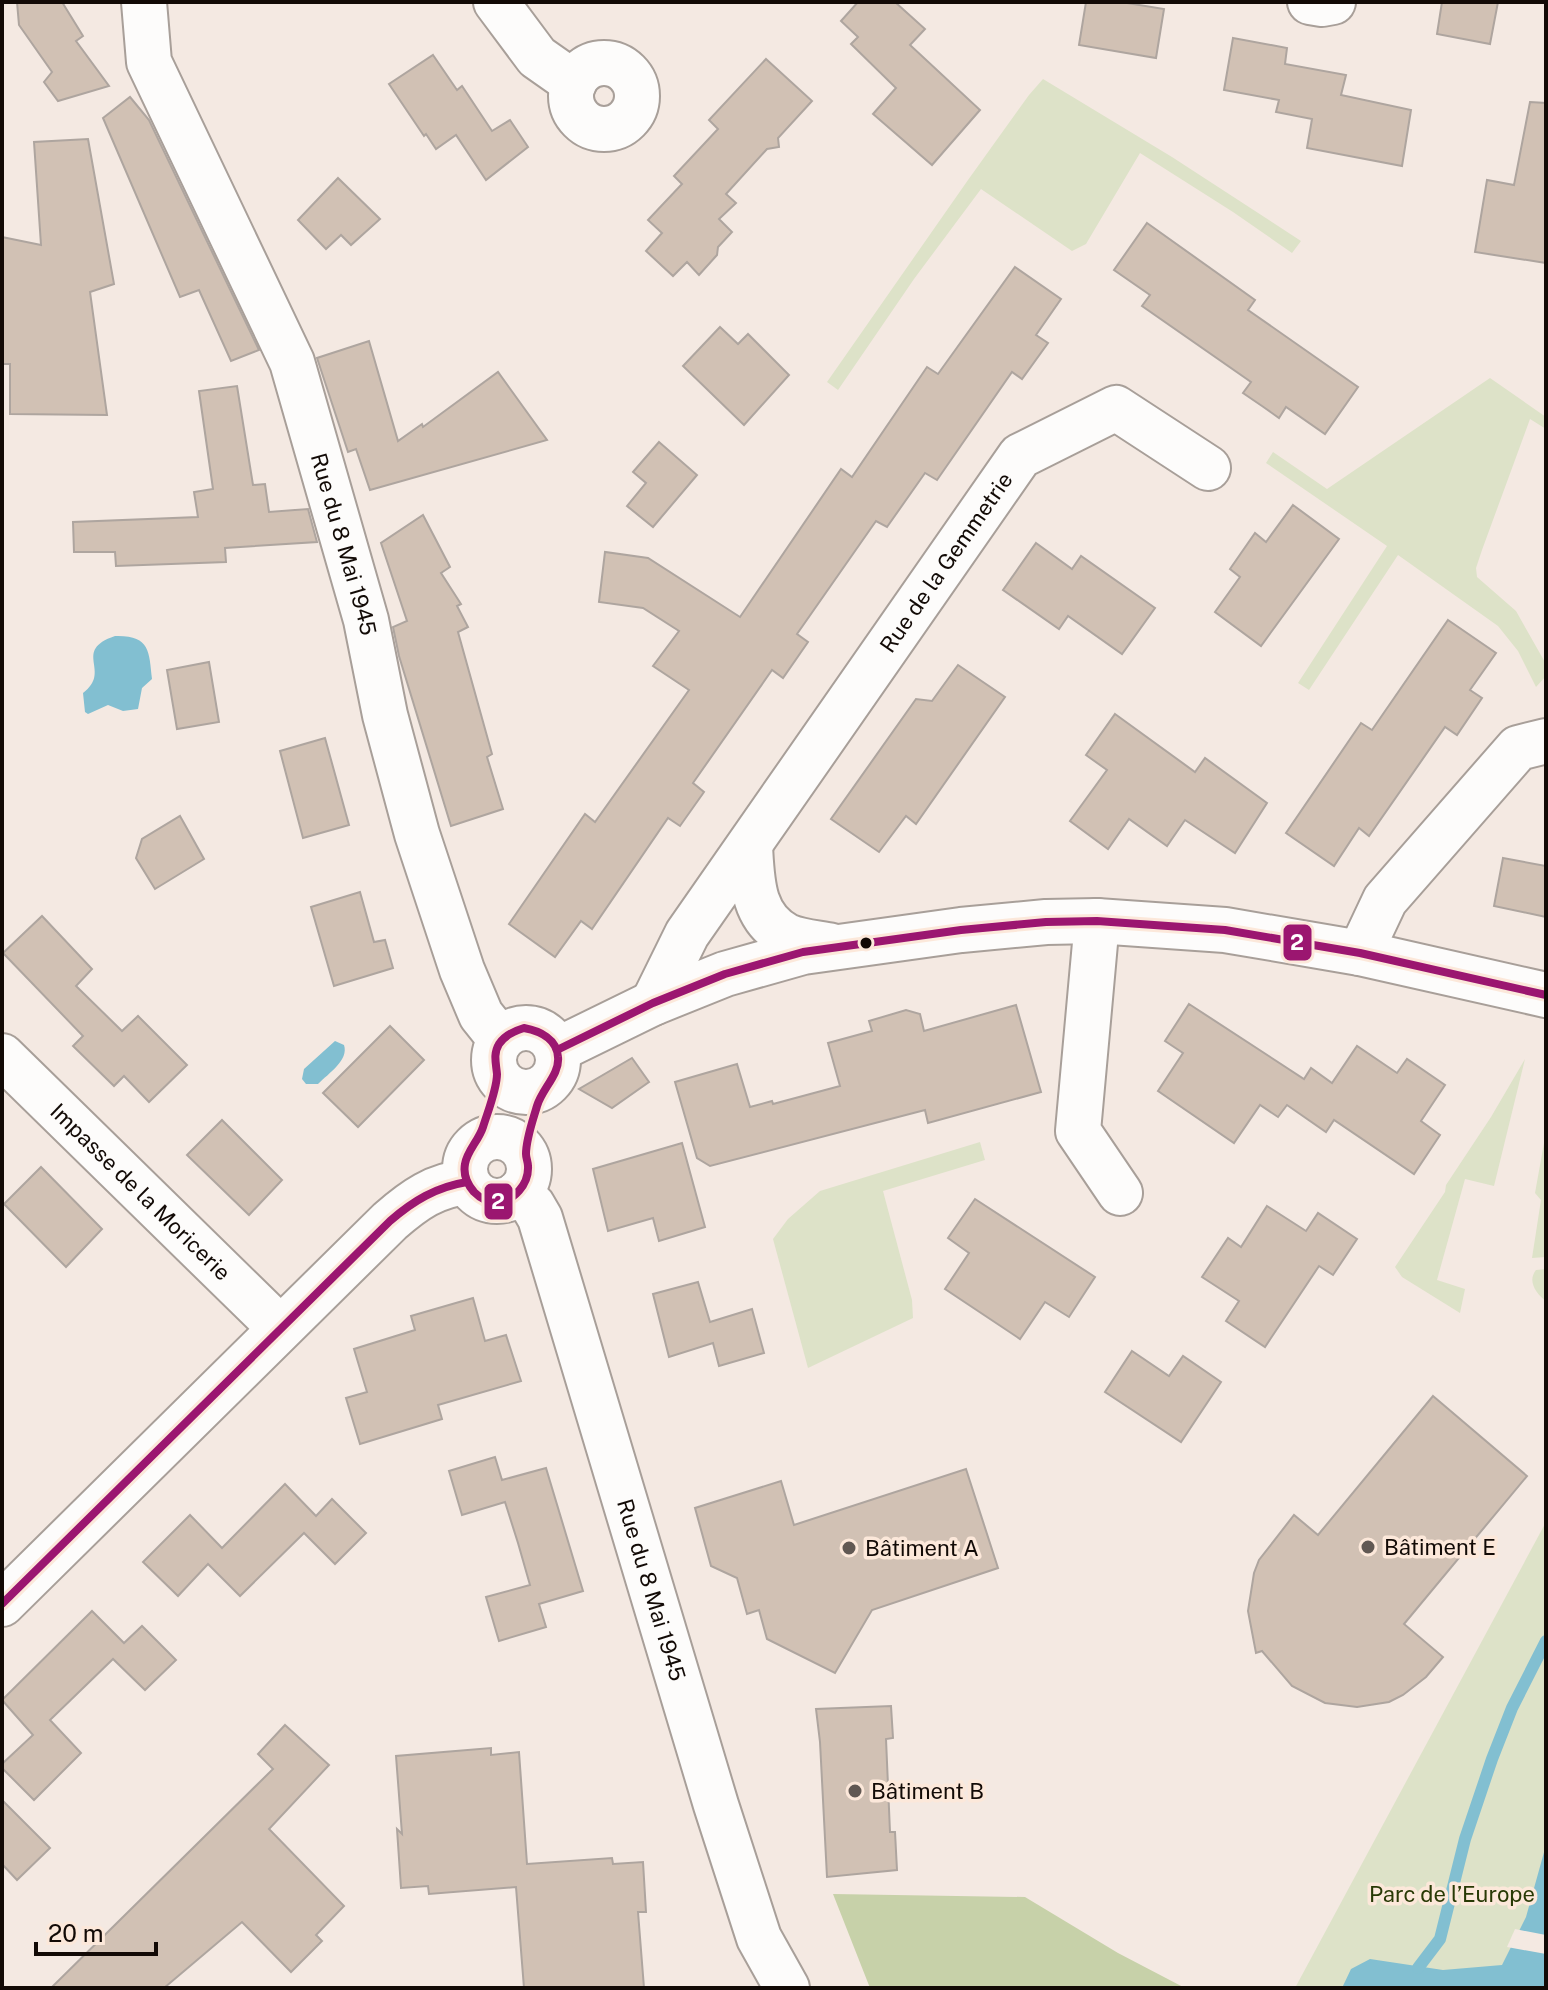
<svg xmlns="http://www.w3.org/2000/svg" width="1548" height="1990" font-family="'Public Sans',sans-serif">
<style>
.green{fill:#dde2c8}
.forest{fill:#c7d1a9}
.water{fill:#82bfd1}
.pier{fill:#f4e9e2}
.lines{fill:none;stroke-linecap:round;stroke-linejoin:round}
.stream{stroke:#82bfd1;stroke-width:12}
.building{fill:#d1c1b4;stroke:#aea59f;stroke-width:2}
.minor-casing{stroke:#a89f99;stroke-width:48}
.minor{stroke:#fdfcfb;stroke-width:44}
.bus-1-casing{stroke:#fce8da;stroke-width:14}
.bus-1{stroke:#9b1670;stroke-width:8}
.bus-dot{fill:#120a06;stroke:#fce8da;stroke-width:3}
.poi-dot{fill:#615853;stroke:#fce8da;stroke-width:3}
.labels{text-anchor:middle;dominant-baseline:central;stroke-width:7;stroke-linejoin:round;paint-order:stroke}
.street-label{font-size:22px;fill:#120a06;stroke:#fce8da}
.poi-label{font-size:22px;fill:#120a06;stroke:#fce8da;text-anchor:start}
.park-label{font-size:22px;fill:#283905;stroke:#fce8da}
.line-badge{stroke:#fce8da;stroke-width:3}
.badge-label{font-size:22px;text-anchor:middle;font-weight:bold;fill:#fff}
</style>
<rect width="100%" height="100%" fill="#f4e9e2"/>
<g class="green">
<path d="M 1043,79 L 1172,157 L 1301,241 L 1292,253 L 1233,212 L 1140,153 L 1086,244 L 1072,251 L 981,189 L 914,279 L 838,390 L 827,382 L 968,180 L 1029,95 Z"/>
<path d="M 1490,378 L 1546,417 L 1546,429 L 1530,419 L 1482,550 L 1476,568 L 1477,577 L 1516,611 L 1546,664 L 1546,676 L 1536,687 L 1518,651 L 1498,626 L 1398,555 L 1309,690 L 1298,683 L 1387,546 L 1266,463 L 1273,452 L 1327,489 Z"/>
<path d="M 1525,1059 L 1494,1186 L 1465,1179 L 1437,1280 L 1465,1289 L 1460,1313 L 1402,1277 L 1395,1267 L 1445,1192 L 1446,1185 L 1491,1117 Z"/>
<path d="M 1546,1132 L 1546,1257 L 1532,1258 L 1541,1200 L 1535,1193 Z"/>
<path d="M 980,1142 L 985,1160 L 883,1191 L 912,1300 L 913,1318 L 808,1368 L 773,1239 L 788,1219 L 820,1191 Z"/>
<path d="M 1546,1269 L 1546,1301 C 1536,1294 1527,1281 1536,1270 Z"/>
<path d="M 1546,1522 L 1546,1988 L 1295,1988 Z"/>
</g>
<path class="forest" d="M 833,1894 L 1025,1897 L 1118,1953 L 1185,1988 L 870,1988 Z"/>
<g class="water">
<path d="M 115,636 C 150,635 149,651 152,679 L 142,688 L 138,709 L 123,711 L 108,705 L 88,714 L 85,712 L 83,693 C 113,671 71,651 115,636 Z"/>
<path d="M 335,1041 L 344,1045 C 349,1060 329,1073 318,1084 L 306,1084 L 302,1079 L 304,1069 Z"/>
<path d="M 1546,1845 L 1546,1988 L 1342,1988 L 1351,1969 L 1370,1959 L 1443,1970 L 1502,1965 L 1526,1917 Z"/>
</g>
<path class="pier" d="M 1515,1929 L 1546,1935 L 1546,1954 L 1507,1947 Z"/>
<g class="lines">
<path class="stream" d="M 1418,1968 L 1440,1939 L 1465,1839 L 1492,1759 L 1512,1708 L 1546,1641"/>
</g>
<g class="building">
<path d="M 17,2 L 62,2 L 83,36 L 76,41 L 109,86 L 58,101 L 44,82 L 52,72 L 19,25 Z"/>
<path d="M 858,2 L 895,2 L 925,29 L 910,45 L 980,110 L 932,165 L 873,114 L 896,88 L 851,44 L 858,37 L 841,21 Z"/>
<path d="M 1086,2 L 1121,2 L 1164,9 L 1156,58 L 1079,45 Z"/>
<path d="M 1442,2 L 1498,2 L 1490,44 L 1437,34 Z"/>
<path d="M 1233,38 L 1287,48 L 1285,64 L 1346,75 L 1341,95 L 1411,110 L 1402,166 L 1307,148 L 1312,119 L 1276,112 L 1279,100 L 1224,90 Z"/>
<path d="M 433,55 L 457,90 L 462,86 L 492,131 L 510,120 L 528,147 L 486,180 L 456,135 L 436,149 L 426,134 L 424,136 L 389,84 Z"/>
<path d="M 766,59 L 812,101 L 778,138 L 779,147 L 767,149 L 726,194 L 736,203 L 719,219 L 732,232 L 718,247 L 717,255 L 699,275 L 687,262 L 673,276 L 646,251 L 662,233 L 648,220 L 682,184 L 674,176 L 718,129 L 709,120 Z"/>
<path d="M 130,97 L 149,120 L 259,350 L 231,361 L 199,290 L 180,297 L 103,118 Z"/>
<path d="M 1530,102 L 1546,103 L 1546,263 L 1475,252 L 1487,180 L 1514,185 Z"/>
<path d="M 88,139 L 114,284 L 90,292 L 107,415 L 10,414 L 10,364 L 2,364 L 2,237 L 41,245 L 34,142 Z"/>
<path d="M 338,178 L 380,219 L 351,245 L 341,235 L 326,249 L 298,220 Z"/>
<path d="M 1147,223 L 1255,300 L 1248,310 L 1358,387 L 1325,434 L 1286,407 L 1279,418 L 1262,406 L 1243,393 L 1251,382 L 1142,306 L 1150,295 L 1114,270 Z"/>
<path d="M 1015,267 L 1061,299 L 1036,335 L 1048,343 L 1022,379 L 1012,372 L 937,480 L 925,473 L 887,527 L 876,521 L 797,634 L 808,642 L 783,678 L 772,670 L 693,783 L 704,792 L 680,826 L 668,818 L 592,929 L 581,921 L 555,957 L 509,924 L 585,814 L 595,822 L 689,690 L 653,666 L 679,631 L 643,608 L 599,602 L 605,552 L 648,558 L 740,617 L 841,469 L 852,477 L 927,367 L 938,374 Z"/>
<path d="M 720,327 L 738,344 L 748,334 L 789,375 L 744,425 L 683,366 Z"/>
<path d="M 369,341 L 398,441 L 422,424 L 423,427 L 498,372 L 547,440 L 370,490 L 356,449 L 348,452 L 317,358 Z"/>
<path d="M 237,386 L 253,485 L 265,484 L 269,512 L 308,509 L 317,542 L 225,548 L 226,562 L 116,566 L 115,552 L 74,552 L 73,522 L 198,517 L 194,492 L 213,489 L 199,391 Z"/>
<path d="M 659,442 L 697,475 L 653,527 L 627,506 L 646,483 L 633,472 Z"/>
<path d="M 1293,505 L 1339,539 L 1261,646 L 1215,612 L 1240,577 L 1230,569 L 1255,533 L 1266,542 Z"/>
<path d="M 423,515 L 450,567 L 441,573 L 461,604 L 457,606 L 468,627 L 458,632 L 492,754 L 487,757 L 503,809 L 451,826 L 399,656 L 393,627 L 407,621 L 381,543 Z"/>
<path d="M 1036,543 L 1072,569 L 1081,556 L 1155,608 L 1122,654 L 1068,616 L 1059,629 L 1003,590 Z"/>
<path d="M 1448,620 L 1496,653 L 1470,690 L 1482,698 L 1457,735 L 1445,727 L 1369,836 L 1359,828 L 1334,866 L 1286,833 L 1361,723 L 1372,730 Z"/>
<path d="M 209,662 L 219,722 L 177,729 L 167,670 Z"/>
<path d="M 958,665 L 1005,697 L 916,824 L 906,816 L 879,852 L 831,819 L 916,699 L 932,701 Z"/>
<path d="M 1115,714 L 1195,772 L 1205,758 L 1267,803 L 1235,853 L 1185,820 L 1167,846 L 1129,819 L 1108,849 L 1070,821 L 1107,770 L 1086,755 Z"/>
<path d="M 325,738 L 349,825 L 303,838 L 280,751 Z"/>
<path d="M 180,816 L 204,859 L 155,889 L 136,858 L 142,839 Z"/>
<path d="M 1503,858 L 1546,866 L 1546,917 L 1494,906 Z"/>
<path d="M 360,892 L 374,942 L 385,940 L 393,968 L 334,986 L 311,907 Z"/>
<path d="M 42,916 L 92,969 L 76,986 L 122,1031 L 138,1016 L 187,1065 L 149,1102 L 124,1076 L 114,1086 L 73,1046 L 83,1036 L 3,953 Z"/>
<path d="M 1189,1004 L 1304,1079 L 1311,1068 L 1332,1083 L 1357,1046 L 1397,1073 L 1407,1059 L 1445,1085 L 1421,1121 L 1440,1135 L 1414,1174 L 1334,1120 L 1326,1132 L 1287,1105 L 1278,1117 L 1260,1105 L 1234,1143 L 1158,1091 L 1183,1053 L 1165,1041 Z"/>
<path d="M 1016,1005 L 1041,1092 L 928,1123 L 925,1110 L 710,1166 L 697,1158 L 675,1082 L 737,1064 L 750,1107 L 772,1101 L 773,1104 L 840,1086 L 828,1043 L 872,1031 L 869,1021 L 906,1010 L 920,1014 L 924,1031 Z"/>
<path d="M 390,1026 L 424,1060 L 358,1127 L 323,1093 Z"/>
<path d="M 632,1058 L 649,1082 L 612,1108 L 579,1089 Z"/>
<path d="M 222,1120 L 282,1180 L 249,1215 L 187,1155 Z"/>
<path d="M 682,1143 L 705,1227 L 659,1241 L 653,1218 L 608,1231 L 593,1169 Z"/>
<path d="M 41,1167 L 102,1229 L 66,1267 L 4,1204 Z"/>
<path d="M 975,1199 L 1095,1277 L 1069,1317 L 1045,1302 L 1020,1339 L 945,1289 L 969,1253 L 948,1238 Z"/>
<path d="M 1267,1206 L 1306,1231 L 1318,1213 L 1357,1239 L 1333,1275 L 1319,1266 L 1265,1347 L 1226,1321 L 1239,1301 L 1202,1277 L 1228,1238 L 1241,1247 Z"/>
<path d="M 698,1282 L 710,1322 L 752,1309 L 764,1353 L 719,1366 L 713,1343 L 669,1357 L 653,1294 Z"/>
<path d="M 473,1298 L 485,1341 L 506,1335 L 521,1381 L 438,1405 L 442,1419 L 360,1444 L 346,1398 L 367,1392 L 354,1349 L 415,1330 L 411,1316 Z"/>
<path d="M 1132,1351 L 1169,1376 L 1183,1356 L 1221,1382 L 1181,1442 L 1105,1392 Z"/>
<path d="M 1433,1396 L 1527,1476 L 1404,1624 L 1443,1657 L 1426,1677 L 1403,1695 L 1389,1702 L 1357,1707 L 1325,1703 L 1292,1686 L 1262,1651 L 1256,1653 L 1248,1611 L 1254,1573 L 1259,1560 L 1294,1515 L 1318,1535 Z"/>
<path d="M 495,1457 L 502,1480 L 546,1468 L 583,1591 L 539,1604 L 546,1627 L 499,1641 L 486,1597 L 530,1585 L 518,1543 L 505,1502 L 462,1515 L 449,1471 Z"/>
<path d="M 966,1469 L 998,1568 L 872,1610 L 835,1673 L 767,1639 L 759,1610 L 747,1614 L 737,1578 L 711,1566 L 695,1508 L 781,1481 L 794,1525 Z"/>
<path d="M 285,1484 L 316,1516 L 332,1499 L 366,1533 L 335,1564 L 304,1533 L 240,1596 L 208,1564 L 178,1596 L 143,1562 L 190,1515 L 222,1548 Z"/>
<path d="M 92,1611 L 124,1643 L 142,1626 L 176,1660 L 145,1690 L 113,1659 L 81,1690 L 50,1720 L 81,1753 L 34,1800 L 2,1768 L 2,1764 L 33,1735 L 2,1700 Z"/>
<path d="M 891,1706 L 893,1738 L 886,1739 L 890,1832 L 895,1832 L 897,1870 L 827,1877 L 820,1742 L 816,1709 Z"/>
<path d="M 285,1725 L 329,1765 L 269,1829 L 344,1906 L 316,1935 L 322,1941 L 291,1972 L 242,1922 L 164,1988 L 51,1988 L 273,1769 L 258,1754 Z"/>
<path d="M 491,1748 L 491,1755 L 519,1752 L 527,1864 L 612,1858 L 613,1864 L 643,1862 L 646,1912 L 638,1912 L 644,1988 L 524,1988 L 516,1887 L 429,1894 L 428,1886 L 401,1888 L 397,1829 L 402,1834 L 396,1756 Z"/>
<path d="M 2,1800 L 50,1848 L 17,1880 L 2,1864 Z"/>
</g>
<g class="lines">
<defs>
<g id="minor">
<path id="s1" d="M 144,2 L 149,62 L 292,362 L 366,620 L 385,715 L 417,834 L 462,970 L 481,1015 L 501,1040"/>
<path d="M 496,2 L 537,57 L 574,83"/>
<path d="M 1310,2 L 1322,4 L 1333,2"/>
<circle cx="604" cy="96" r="33"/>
<path d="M 750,846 C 752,881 752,918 787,936 C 800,942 818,943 832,946"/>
<path d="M 1097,921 L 1078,1131 L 1120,1193"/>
<path d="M 1360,953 L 1385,900 L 1518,748 L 1546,741"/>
<path id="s2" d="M 653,1003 L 687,934 L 1020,456 L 1116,408 L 1208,468"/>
<circle cx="526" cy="1060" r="32"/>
<path d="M 557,1050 L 653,1003 L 725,974 L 803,952 L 961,930 L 1046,922 L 1097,921 L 1225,930 L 1360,953 L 1546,995"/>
<path id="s3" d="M 2,1056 L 280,1328"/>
<circle cx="497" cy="1169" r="32"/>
<path id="s4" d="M 518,1193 L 533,1206 L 540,1218 L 716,1805 L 759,1938 L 787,1988"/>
<path d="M 2,1604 L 390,1221 C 414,1200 435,1185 467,1182"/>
</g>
</defs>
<use href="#minor" class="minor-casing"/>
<use href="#minor" class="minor"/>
<defs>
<g id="bus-1">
<path d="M 524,1028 C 540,1031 557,1039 558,1057 C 560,1074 542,1089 537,1106 C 533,1120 526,1139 526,1154 C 526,1158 528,1162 528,1166 C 529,1184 514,1202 495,1202 C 487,1202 480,1198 474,1192 C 467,1184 463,1175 465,1164 C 467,1151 479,1140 483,1127 C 488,1111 497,1089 497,1074 C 496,1063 493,1054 499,1044 C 505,1035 514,1031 524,1028 Z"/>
<path d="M 557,1050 L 653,1003 L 725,974 L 803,952 L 961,930 L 1046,922 L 1097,921 L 1225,930 L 1360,953 L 1546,995"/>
<path d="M 2,1604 L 390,1221 C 413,1201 436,1187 467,1182"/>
</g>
</defs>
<use href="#bus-1" class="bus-1-casing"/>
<use href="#bus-1" class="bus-1"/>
</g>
<circle class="bus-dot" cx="866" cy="943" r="7"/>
<g class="poi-dot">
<circle cx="1368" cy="1547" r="8"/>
<circle cx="849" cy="1548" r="8"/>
<circle cx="855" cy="1791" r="8"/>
</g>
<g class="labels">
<g class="street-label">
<text stroke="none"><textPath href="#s1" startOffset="582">Rue du 8 Mai 1945</textPath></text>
<text stroke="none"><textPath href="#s2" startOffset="530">Rue de la Gemmetrie</textPath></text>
<text stroke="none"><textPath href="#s3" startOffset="194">Impasse de la Moricerie</textPath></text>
<text stroke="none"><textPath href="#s4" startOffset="422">Rue du 8 Mai 1945</textPath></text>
</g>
<g class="poi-label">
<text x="1384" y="1547">Bâtiment E</text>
<text x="865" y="1548">Bâtiment A</text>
<text x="871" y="1791">Bâtiment B</text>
</g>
<g class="park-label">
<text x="1452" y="1894">Parc de l’Europe</text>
</g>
</g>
<g class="line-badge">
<rect x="1282" y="923" width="31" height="39" rx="8" fill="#9b1670"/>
<rect x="483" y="1182" width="31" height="39" rx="8" fill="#9b1670"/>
</g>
<g class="badge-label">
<text x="1297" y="950">2</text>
<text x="498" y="1209">2</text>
</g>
<rect width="1548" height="1990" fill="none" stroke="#120a06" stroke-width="8"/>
<path d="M36 1942v12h120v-12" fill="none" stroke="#120a06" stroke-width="4"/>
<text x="48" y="1942" font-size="24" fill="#120a06" stroke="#fce8da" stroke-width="6" paint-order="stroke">20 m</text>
</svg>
